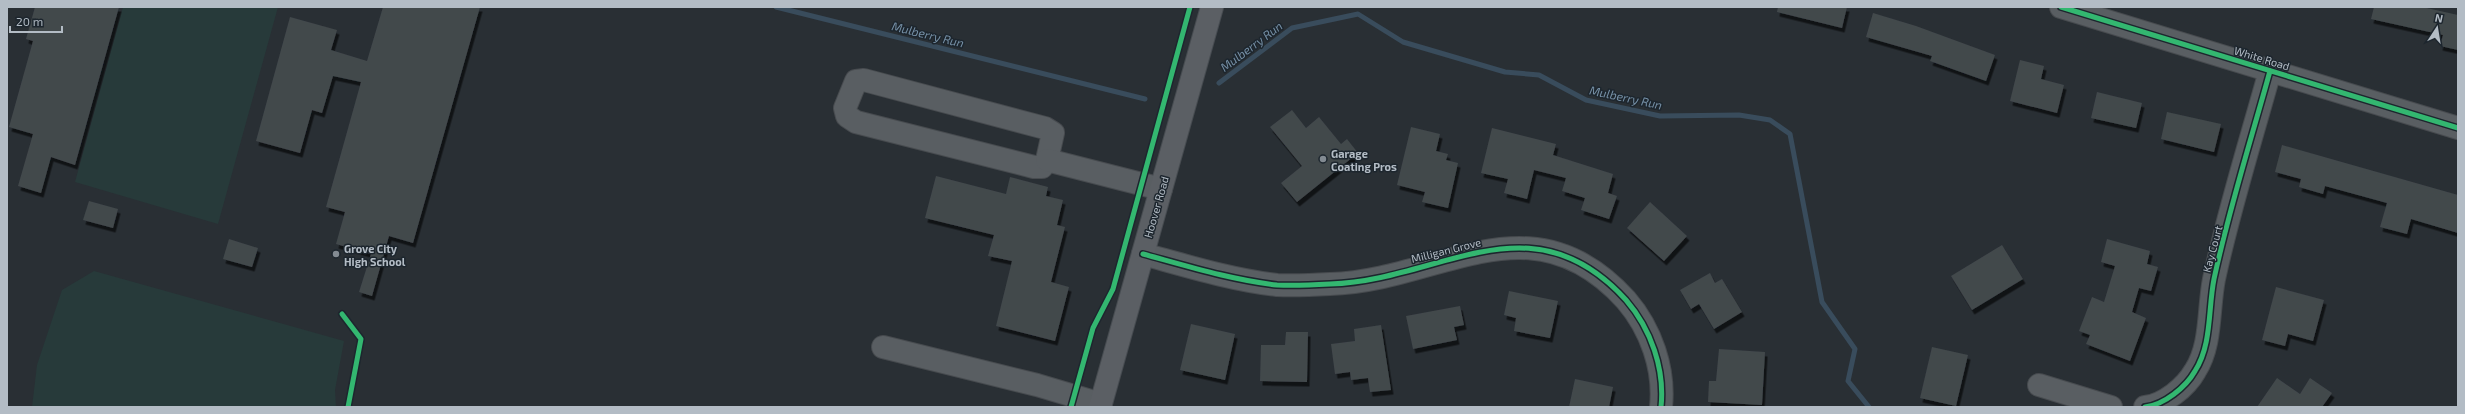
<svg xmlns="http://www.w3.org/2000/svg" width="2465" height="414" font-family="'Exo 2',sans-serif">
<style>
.green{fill:#273a3a}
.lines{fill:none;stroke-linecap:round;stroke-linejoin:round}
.stream{stroke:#394c5c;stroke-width:5}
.building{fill:#42484c;filter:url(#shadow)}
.minor-casing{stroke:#474b4f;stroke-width:24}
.major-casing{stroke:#474c51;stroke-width:24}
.minor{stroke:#595e62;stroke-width:22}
.major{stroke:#5b5f64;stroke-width:22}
.cycleway-casing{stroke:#1d262e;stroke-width:8}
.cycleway{stroke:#33b770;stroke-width:5}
.poi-dot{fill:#838b92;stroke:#1d262e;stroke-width:1.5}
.labels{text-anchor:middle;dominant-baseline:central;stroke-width:3;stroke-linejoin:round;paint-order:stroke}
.street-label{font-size:11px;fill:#b3bcc5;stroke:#1d262e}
.poi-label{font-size:11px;font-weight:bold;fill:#b3bcc5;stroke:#1d262e;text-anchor:start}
.water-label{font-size:12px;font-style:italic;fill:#7690a6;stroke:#1d262e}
</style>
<defs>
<filter id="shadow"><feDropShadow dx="2.5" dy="4.5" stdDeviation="0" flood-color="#0009"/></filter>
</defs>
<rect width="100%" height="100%" fill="#292f34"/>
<g class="green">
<path d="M 123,7 L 278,7 L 218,224 L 75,182 Z"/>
<path d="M 94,271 L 344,341 L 335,390 L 336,407 L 32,407 L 37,365 L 62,290 Z"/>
</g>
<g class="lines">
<g class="stream">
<path d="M 776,7 L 1145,99"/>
<path d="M 1219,83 L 1292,28 L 1358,14 L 1403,42 L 1505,72 L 1539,75 L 1586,100 L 1660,116 L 1739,115 L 1770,120 L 1790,134 L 1822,302 L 1855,349 L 1848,381 L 1869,407"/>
</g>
</g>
<g class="building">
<path d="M 35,7 L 119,7 L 75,165 L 51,157 L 41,193 L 18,186 L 33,134 L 9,127 L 33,41 L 26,39 Z"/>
<path d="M 383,7 L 480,7 L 413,243 L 389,236 L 372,296 L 359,292 L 371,254 L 336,244 L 345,212 L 326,207 L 361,82 L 333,76 L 322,113 L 312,110 L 300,153 L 256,141 L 290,17 L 337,30 L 331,50 L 367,61 Z"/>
<path d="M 1778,7 L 1847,7 L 1842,28 L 1777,12 Z"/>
<path d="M 2374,7 L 2422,7 L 2458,15 L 2458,50 L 2440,46 L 2443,35 L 2371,19 Z"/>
<path d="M 1873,13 L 1916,26 L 1995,55 L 1986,81 L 1930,61 L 1932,56 L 1866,37 Z"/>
<path d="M 2020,60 L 2044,66 L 2041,79 L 2064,85 L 2057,113 L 2010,101 Z"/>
<path d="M 2097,92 L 2142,103 L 2136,128 L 2091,118 Z"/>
<path d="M 1292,110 L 1306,128 L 1319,117 L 1341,144 L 1347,139 L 1358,153 L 1297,202 L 1281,183 L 1302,166 L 1270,127 Z"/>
<path d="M 2167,112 L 2221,124 L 2214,152 L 2161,139 Z"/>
<path d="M 1411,127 L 1440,134 L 1436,151 L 1448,154 L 1446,160 L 1458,163 L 1448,208 L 1422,202 L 1425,192 L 1397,185 Z"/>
<path d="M 1492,128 L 1556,144 L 1553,155 L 1613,174 L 1608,193 L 1617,196 L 1609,219 L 1581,210 L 1585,198 L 1562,191 L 1566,178 L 1534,170 L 1527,199 L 1504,193 L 1508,179 L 1481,173 Z"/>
<path d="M 2282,145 L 2458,195 L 2458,233 L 2411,219 L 2407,234 L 2380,227 L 2387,203 L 2325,186 L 2323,194 L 2299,187 L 2301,179 L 2275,172 Z"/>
<path d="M 936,176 L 1006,194 L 1010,177 L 1048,187 L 1046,196 L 1063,200 L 1057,225 L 1065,227 L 1051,282 L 1069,287 L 1055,341 L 996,326 L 1012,261 L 988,256 L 994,235 L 925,218 Z"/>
<path d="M 89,201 L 118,209 L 113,228 L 83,220 Z"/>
<path d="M 1650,202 L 1687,236 L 1664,261 L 1627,228 Z"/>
<path d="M 229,239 L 258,248 L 252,267 L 223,259 Z"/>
<path d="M 2107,239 L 2150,251 L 2147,264 L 2158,267 L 2151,291 L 2139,288 L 2132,312 L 2146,318 L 2130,361 L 2086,344 L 2090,335 L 2079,331 L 2092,297 L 2104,302 L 2115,266 L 2101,262 Z"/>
<path d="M 2002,245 L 2023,279 L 1972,310 L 1951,276 Z"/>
<path d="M 1710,273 L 1715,283 L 1722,279 L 1742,312 L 1714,329 L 1699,304 L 1691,309 L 1680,290 Z"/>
<path d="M 2276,287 L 2324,300 L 2313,341 L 2288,334 L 2285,346 L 2262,340 Z"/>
<path d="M 1509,291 L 1558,301 L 1550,338 L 1514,331 L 1516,318 L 1504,315 Z"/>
<path d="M 1460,306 L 1464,325 L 1454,327 L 1457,340 L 1413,349 L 1406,316 Z"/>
<path d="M 1191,324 L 1235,334 L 1225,380 L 1180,370 Z"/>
<path d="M 1381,325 L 1391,390 L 1370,392 L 1368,378 L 1351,380 L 1350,372 L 1335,374 L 1331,344 L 1355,341 L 1354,329 Z"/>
<path d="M 1286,332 L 1308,332 L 1307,382 L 1260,381 L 1261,345 L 1285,345 Z"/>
<path d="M 1932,347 L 1968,355 L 1956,406 L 1920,398 Z"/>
<path d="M 1719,349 L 1765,352 L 1762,405 L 1708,402 L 1709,381 L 1716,381 Z"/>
<path d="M 2277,378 L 2300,394 L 2310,378 L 2332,393 L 2322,407 L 2257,407 Z"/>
<path d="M 1575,379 L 1613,387 L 1609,407 L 1569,407 Z"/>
</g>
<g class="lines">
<defs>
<g id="minor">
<path d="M 2061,7 L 2458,128"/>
<path d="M 864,80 L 1045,128 L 1053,133 L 1047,160 L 1042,167 L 1034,167 L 856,122 L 847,116 L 845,108 L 856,81 Z"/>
<path d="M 1047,160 L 1161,189"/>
<path d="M 1143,254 C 1187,266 1232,280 1277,285 C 1294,286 1313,285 1330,284 C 1440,281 1531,195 1626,300 C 1651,329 1665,369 1661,407"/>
<path d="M 883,347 L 1037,385 L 1101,404"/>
<path d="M 2039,385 L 2111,407"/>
<path d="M 2145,407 C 2164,405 2186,387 2195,371 C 2212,345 2208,309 2214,279 C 2229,209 2251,140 2270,71"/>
</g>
<path id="major" d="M 1100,407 L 1212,7"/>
</defs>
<use href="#minor" class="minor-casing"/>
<use href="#major" class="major-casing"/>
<use href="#minor" class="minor"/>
<use href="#major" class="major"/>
<defs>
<g id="cycleway">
<path d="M 2061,7 L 2458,128"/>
<path d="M 1143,254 C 1187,266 1232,280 1277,285 C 1294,286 1313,285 1330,284 C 1440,281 1531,195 1626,300 C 1651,329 1665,369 1661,407"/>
<path d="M 342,314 L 361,339 L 348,407"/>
<path d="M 1071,407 L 1093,328 L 1113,289 L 1190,7"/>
<path d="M 2145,407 C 2164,405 2186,387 2195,371 C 2212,345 2208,309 2214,279 C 2229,209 2251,140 2270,71"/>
</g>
</defs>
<use href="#cycleway" class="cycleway-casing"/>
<use href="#cycleway" class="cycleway"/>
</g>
<g class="poi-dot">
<circle cx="1323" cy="159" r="4"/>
<circle cx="336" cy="254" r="4"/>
</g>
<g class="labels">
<g class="street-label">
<text transform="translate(2262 58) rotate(17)">White Road</text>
<text transform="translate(1156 207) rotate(-74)">Hoover Road</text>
<text transform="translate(2212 249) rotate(-75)">Kay Court</text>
<text transform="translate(1446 250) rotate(-14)">Milligan Grove</text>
</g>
<g class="poi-label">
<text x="1331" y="153">Garage<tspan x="1331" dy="13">Coating Pros</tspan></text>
<text x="344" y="248">Grove City<tspan x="344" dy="13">High School</tspan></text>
</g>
<g class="water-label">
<text transform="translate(928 34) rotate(14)">Mulberry Run</text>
<text transform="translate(1251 46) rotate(-37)">Mulberry Run</text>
<text transform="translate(1626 97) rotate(12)">Mulberry Run</text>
</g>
</g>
<rect width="2465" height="414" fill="none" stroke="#b3bcc5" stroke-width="16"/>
<g transform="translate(2437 28) rotate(12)" stroke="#1d262e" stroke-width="3" paint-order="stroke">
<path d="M0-3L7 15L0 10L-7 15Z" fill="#b3bcc5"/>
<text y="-6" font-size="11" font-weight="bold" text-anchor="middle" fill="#b3bcc5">N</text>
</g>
<path d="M10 26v6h52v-6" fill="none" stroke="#b3bcc5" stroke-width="2"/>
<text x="16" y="26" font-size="12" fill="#b3bcc5" stroke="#1d262e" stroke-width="3" paint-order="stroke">20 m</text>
</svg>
